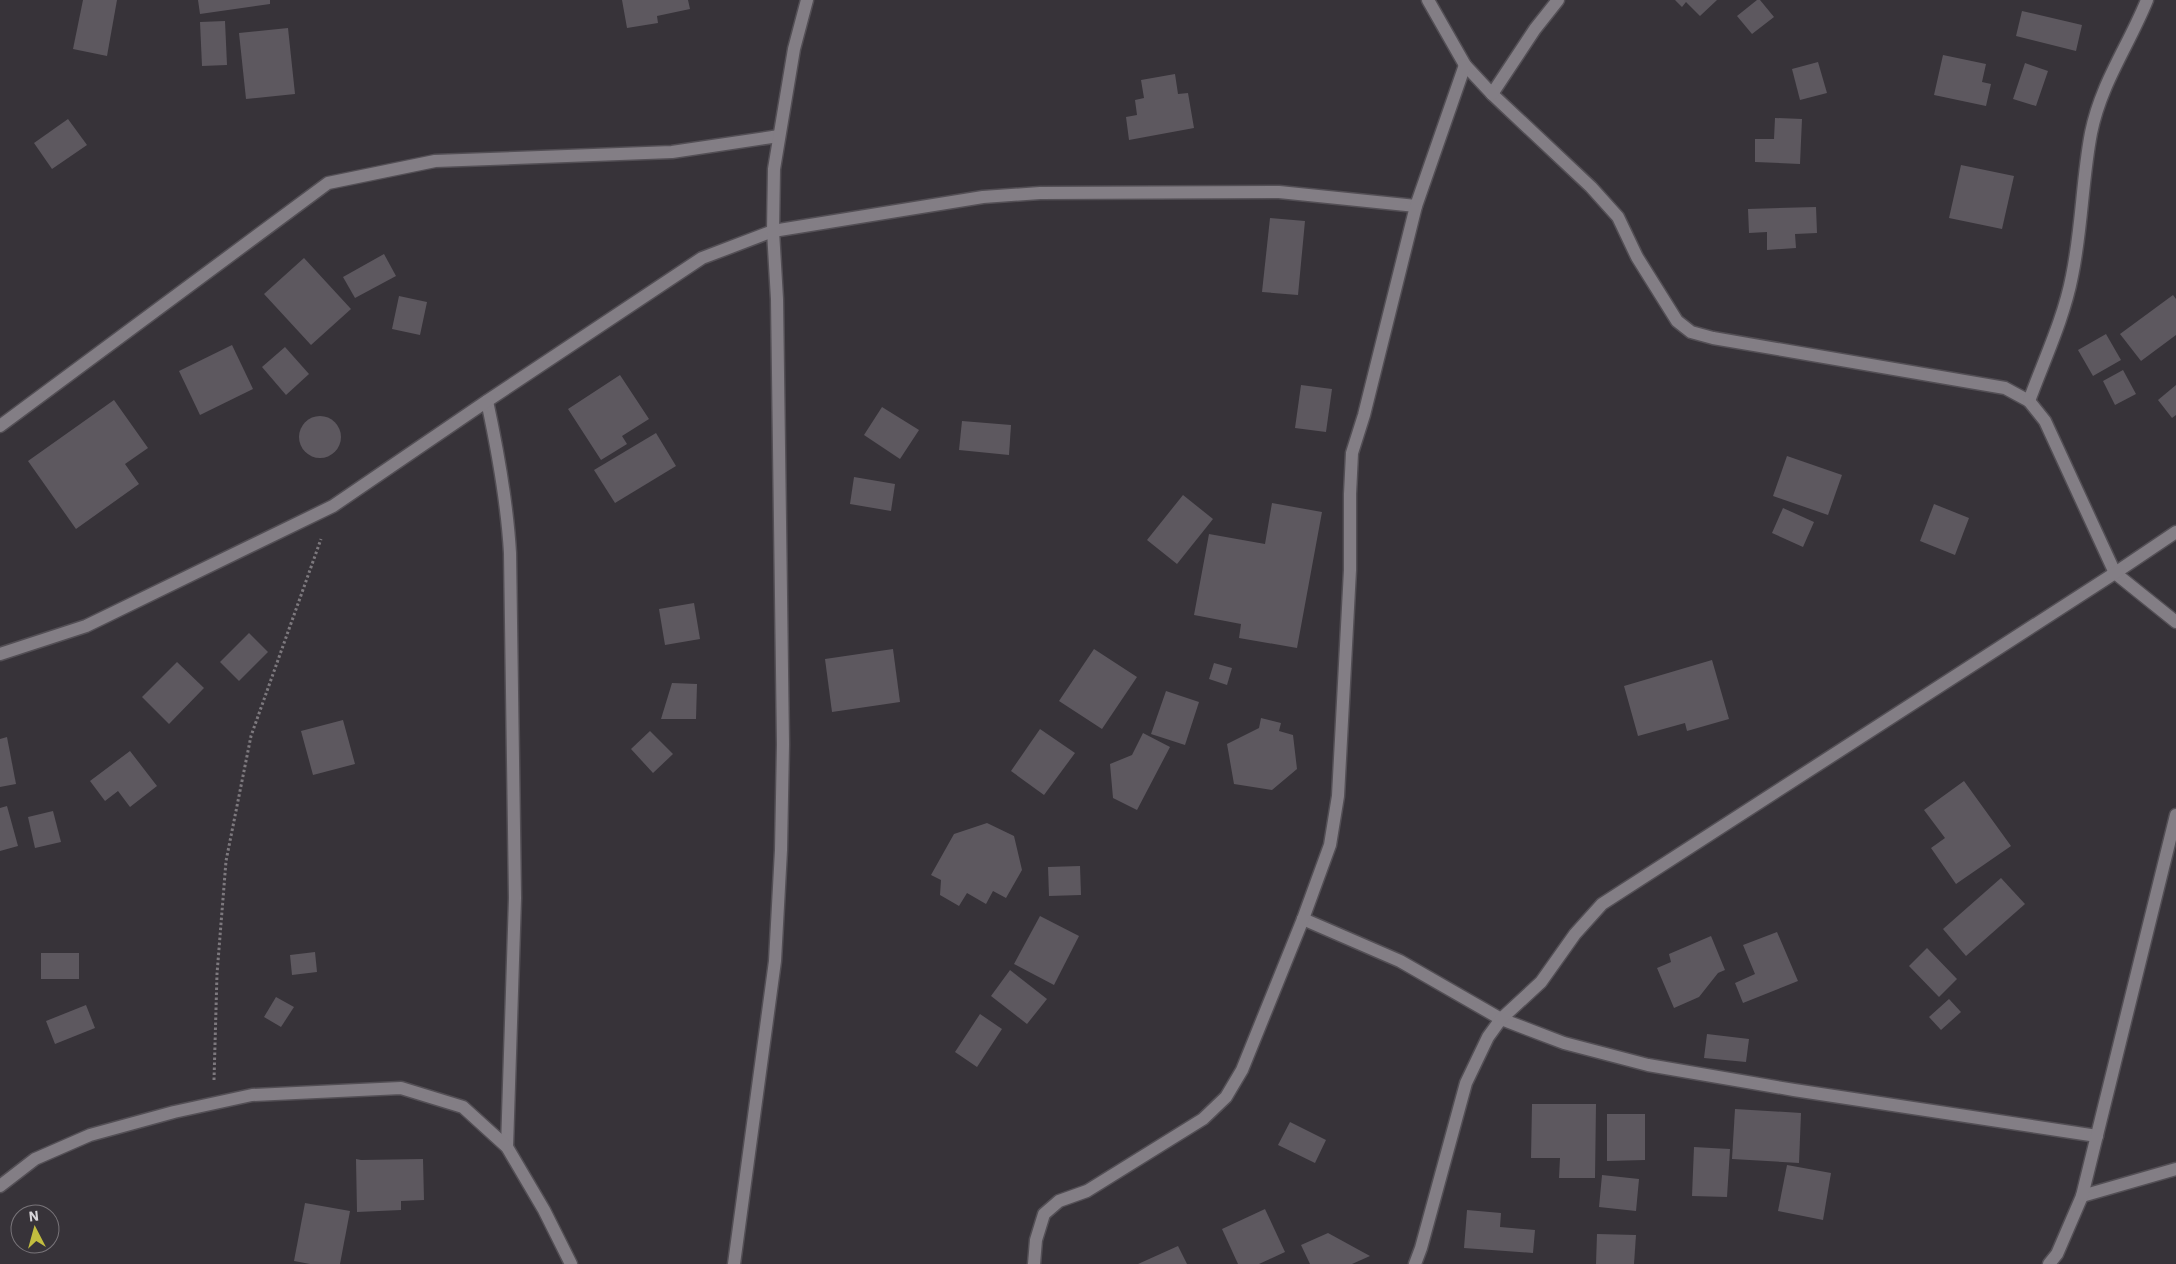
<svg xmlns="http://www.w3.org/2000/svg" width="2176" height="1264" font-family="'IBM Plex Sans',sans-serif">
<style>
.building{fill:#5d585f}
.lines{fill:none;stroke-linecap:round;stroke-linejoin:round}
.minor-casing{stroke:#534f55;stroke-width:15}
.tertiary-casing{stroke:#534f55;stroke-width:15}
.path{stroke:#7d797e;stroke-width:3;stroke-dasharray:2.5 2.5;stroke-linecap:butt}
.minor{stroke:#837e85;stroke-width:12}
.tertiary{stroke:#837e85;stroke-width:12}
</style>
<rect width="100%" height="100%" fill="#373339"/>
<g class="building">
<path d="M 83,0 L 117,0 L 107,56 L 73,49 Z"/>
<path d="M 198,0 L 270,0 L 270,4 L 200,14 Z"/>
<path d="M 622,0 L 688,0 L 690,9 L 657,16 L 658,23 L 627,28 Z"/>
<path d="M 1675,0 L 1717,0 L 1700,16 L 1686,2 L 1682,7 Z"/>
<path d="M 1757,0 L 1760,0 L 1774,17 L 1752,34 L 1737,16 Z"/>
<path d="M 2022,11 L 2082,25 L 2076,51 L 2016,36 Z"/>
<path d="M 225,21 L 227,65 L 202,66 L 200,22 Z"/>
<path d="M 288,28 L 295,94 L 246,99 L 239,33 Z"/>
<path d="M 1943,55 L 1986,64 L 1982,82 L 1991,84 L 1986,106 L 1934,95 Z"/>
<path d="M 1818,62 L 1827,93 L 1800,100 L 1792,69 Z"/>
<path d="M 2025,63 L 2048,71 L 2036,106 L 2013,99 Z"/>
<path d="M 1175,74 L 1178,94 L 1188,93 L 1194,128 L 1129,140 L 1126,117 L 1137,115 L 1135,100 L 1144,98 L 1141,80 Z"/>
<path d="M 1775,118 L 1802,119 L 1800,164 L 1755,162 L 1755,139 L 1774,139 Z"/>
<path d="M 68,119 L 87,145 L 52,169 L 34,143 Z"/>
<path d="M 1961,165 L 2014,176 L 2002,229 L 1949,218 Z"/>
<path d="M 1816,207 L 1817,233 L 1795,234 L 1796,248 L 1767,250 L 1767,232 L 1749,233 L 1748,209 Z"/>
<path d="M 1270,218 L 1305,221 L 1298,295 L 1262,292 Z"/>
<path d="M 384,254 L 396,276 L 355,298 L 343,277 Z"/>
<path d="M 304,258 L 351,309 L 311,345 L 264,294 Z"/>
<path d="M 2173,295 L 2176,299 L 2176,335 L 2141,361 L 2120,334 Z"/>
<path d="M 399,296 L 427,302 L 420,335 L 392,329 Z"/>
<path d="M 2106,334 L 2121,360 L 2093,376 L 2078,350 Z"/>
<path d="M 232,345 L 253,389 L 200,415 L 179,371 Z"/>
<path d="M 285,347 L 309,374 L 286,395 L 262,367 Z"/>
<path d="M 2123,370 L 2136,394 L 2115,405 L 2103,381 Z"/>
<path d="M 620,375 L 649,419 L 622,436 L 627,444 L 601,460 L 568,409 Z"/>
<path d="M 1301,385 L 1332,389 L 1326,432 L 1295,428 Z"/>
<path d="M 2176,385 L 2176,415 L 2172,418 L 2158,400 Z"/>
<path d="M 114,400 L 148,448 L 125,464 L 139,484 L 76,529 L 28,461 Z"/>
<path d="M 882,407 L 919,430 L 900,459 L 864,435 Z"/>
<circle cx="320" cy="437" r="21"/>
<path d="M 962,421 L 1011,425 L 1009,455 L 959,450 Z"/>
<path d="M 656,433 L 676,466 L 615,503 L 594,470 Z"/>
<path d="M 1787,456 L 1842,475 L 1828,515 L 1773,496 Z"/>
<path d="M 854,477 L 895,484 L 891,511 L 850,504 Z"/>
<path d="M 1183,495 L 1213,519 L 1177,564 L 1147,540 Z"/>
<path d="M 1272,503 L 1322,512 L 1297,648 L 1239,638 L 1241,624 L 1194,615 L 1209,534 L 1265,544 Z"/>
<path d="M 1934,504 L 1969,518 L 1955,555 L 1920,541 Z"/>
<path d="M 1783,508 L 1814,522 L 1803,547 L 1772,533 Z"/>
<path d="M 694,603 L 700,639 L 665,645 L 659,609 Z"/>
<path d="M 249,633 L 268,652 L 239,681 L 220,662 Z"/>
<path d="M 893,649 L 900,702 L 832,712 L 825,659 Z"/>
<path d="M 1094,649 L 1137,677 L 1102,729 L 1059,701 Z"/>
<path d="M 1712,660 L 1729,719 L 1687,731 L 1685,723 L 1638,736 L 1624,686 Z"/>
<path d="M 177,662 L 204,688 L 169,724 L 142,697 Z"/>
<path d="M 1214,663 L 1232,668 L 1227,685 L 1209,679 Z"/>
<path d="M 672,683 L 697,684 L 696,719 L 661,719 Z"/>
<path d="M 1166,691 L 1199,702 L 1185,745 L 1151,734 Z"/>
<path d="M 1261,718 L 1281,723 L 1279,731 L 1293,735 L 1297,769 L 1272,790 L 1234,784 L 1227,744 L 1259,728 Z"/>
<path d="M 343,720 L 355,764 L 313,775 L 301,731 Z"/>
<path d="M 1040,729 L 1075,753 L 1044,795 L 1011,771 Z"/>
<path d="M 650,731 L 673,754 L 653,773 L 631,749 Z"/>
<path d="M 1143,733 L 1170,747 L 1137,810 L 1113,798 L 1110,764 L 1132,755 Z"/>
<path d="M 7,737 L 16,784 L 0,787 L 0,739 Z"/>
<path d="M 130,751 L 157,786 L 130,807 L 118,791 L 105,801 L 90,781 Z"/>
<path d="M 1964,781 L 2011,846 L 1956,884 L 1931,848 L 1945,838 L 1924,810 Z"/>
<path d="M 7,806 L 18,846 L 0,851 L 0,808 Z"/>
<path d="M 53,811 L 61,842 L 35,848 L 28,817 Z"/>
<path d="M 987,823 L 1014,836 L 1022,870 L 1006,898 L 993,891 L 986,904 L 967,893 L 959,906 L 940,895 L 941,880 L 931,875 L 954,834 Z"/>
<path d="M 1080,866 L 1081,895 L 1049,896 L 1048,867 Z"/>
<path d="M 2001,878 L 2025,904 L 1966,956 L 1943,929 Z"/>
<path d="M 1040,916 L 1079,936 L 1054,985 L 1014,964 Z"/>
<path d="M 1777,932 L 1798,981 L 1743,1003 L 1735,983 L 1755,974 L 1743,945 Z"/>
<path d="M 1711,936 L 1725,970 L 1718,973 L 1699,997 L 1674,1008 L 1657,968 L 1671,962 L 1669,954 Z"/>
<path d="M 1927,948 L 1957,979 L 1939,997 L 1909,966 Z"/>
<path d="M 315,952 L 317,972 L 292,975 L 290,955 Z"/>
<rect x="41" y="953" width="38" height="26"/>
<path d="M 1010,970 L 1047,999 L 1027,1024 L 991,996 Z"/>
<path d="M 276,997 L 294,1007 L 281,1027 L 264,1017 Z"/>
<path d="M 1949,999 L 1961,1012 L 1941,1030 L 1929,1017 Z"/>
<path d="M 86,1005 L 95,1028 L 55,1044 L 46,1021 Z"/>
<path d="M 980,1014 L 1002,1029 L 977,1067 L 955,1052 Z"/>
<path d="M 1707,1034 L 1749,1039 L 1746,1062 L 1704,1058 Z"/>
<path d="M 1532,1104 L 1596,1104 L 1595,1178 L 1559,1178 L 1560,1158 L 1531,1158 Z"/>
<path d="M 1735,1109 L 1801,1113 L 1799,1163 L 1732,1159 Z"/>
<path d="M 1607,1114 L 1645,1114 L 1645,1160 L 1607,1161 Z"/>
<path d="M 1290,1122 L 1326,1140 L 1315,1163 L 1278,1145 Z"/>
<path d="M 1694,1147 L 1730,1149 L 1727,1197 L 1692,1196 Z"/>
<path d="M 356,1159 L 361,1160 L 423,1159 L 424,1200 L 401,1201 L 401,1210 L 357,1212 Z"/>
<path d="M 1787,1165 L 1831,1173 L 1823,1220 L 1778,1211 Z"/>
<path d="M 1602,1175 L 1639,1179 L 1636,1211 L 1599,1207 Z"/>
<path d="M 305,1203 L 350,1211 L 340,1264 L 310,1264 L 294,1261 Z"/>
<path d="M 1265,1209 L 1285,1252 L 1259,1264 L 1238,1264 L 1222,1229 Z"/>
<path d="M 1467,1210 L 1501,1213 L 1500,1227 L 1535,1230 L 1533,1253 L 1464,1248 Z"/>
<path d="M 1328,1233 L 1370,1256 L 1352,1264 L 1310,1264 L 1301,1245 Z"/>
<path d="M 1597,1234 L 1636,1235 L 1634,1264 L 1596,1264 Z"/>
<path d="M 1178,1246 L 1187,1264 L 1138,1264 Z"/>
</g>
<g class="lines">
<defs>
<g id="minor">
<path d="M 1428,0 L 1465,65 L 1492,94 L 1591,187 L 1618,217 L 1637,257 L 1677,321 L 1691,332 L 1713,338 L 2005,388 L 2029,401 L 2045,421 L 2115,573 L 2176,622"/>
<path d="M 1492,94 L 1535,29 L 1558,0"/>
<path d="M 487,401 C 498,452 507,501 510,553 L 515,898 L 507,1147"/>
<path d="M 2029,401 C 2044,360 2064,318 2072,276 C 2082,228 2082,180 2091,133 C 2101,83 2129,45 2147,0"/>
<path d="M 0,426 L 328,183 L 435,161 L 672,152 L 779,136"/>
<path d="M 0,654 L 86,626 L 333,506 L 487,401 L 702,258 L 773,231 L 983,197 L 1040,193 L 1279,192 L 1416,206"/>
<path d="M 1303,919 L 1400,961 L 1501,1019 L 1564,1043 L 1648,1065 L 1794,1090 L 2097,1136"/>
<path d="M 0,1186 L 35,1159 L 90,1135 L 174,1112 L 252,1095 L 401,1088 L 463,1107 L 507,1147 L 544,1210 L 571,1264"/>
<path d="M 2082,1196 L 2176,1169"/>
<path d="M 1034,1264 L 1036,1240 L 1044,1214 L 1059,1201 L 1087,1191 L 1203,1119 L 1226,1097 L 1242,1070 L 1303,919 L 1330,845 L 1338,796 L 1350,570 L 1350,494 L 1352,453 L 1364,415 L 1416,206 L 1465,65"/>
<path d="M 1415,1264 L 1421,1248 L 1466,1083 L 1488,1037 L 1501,1019 L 1541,982 L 1575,934 L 1602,904 L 2115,573 L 2176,532"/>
<path d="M 2049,1264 L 2057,1254 L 2082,1196 L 2176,815"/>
</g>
<path id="tertiary" d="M 734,1264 L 775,961 L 781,850 L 783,744 L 777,299 L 773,231 L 774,169 L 794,49 L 807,0"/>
</defs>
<use href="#minor" class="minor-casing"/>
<use href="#tertiary" class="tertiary-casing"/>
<path class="path" d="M 214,1080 L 217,974 L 226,861 L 251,736 L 321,539"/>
<use href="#minor" class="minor"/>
<use href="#tertiary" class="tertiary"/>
</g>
<g transform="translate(35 1229) rotate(354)"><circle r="24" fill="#373339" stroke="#787479"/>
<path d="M0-4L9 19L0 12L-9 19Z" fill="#c2bd3f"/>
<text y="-8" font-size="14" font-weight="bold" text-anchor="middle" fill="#d9d6da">N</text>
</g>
</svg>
